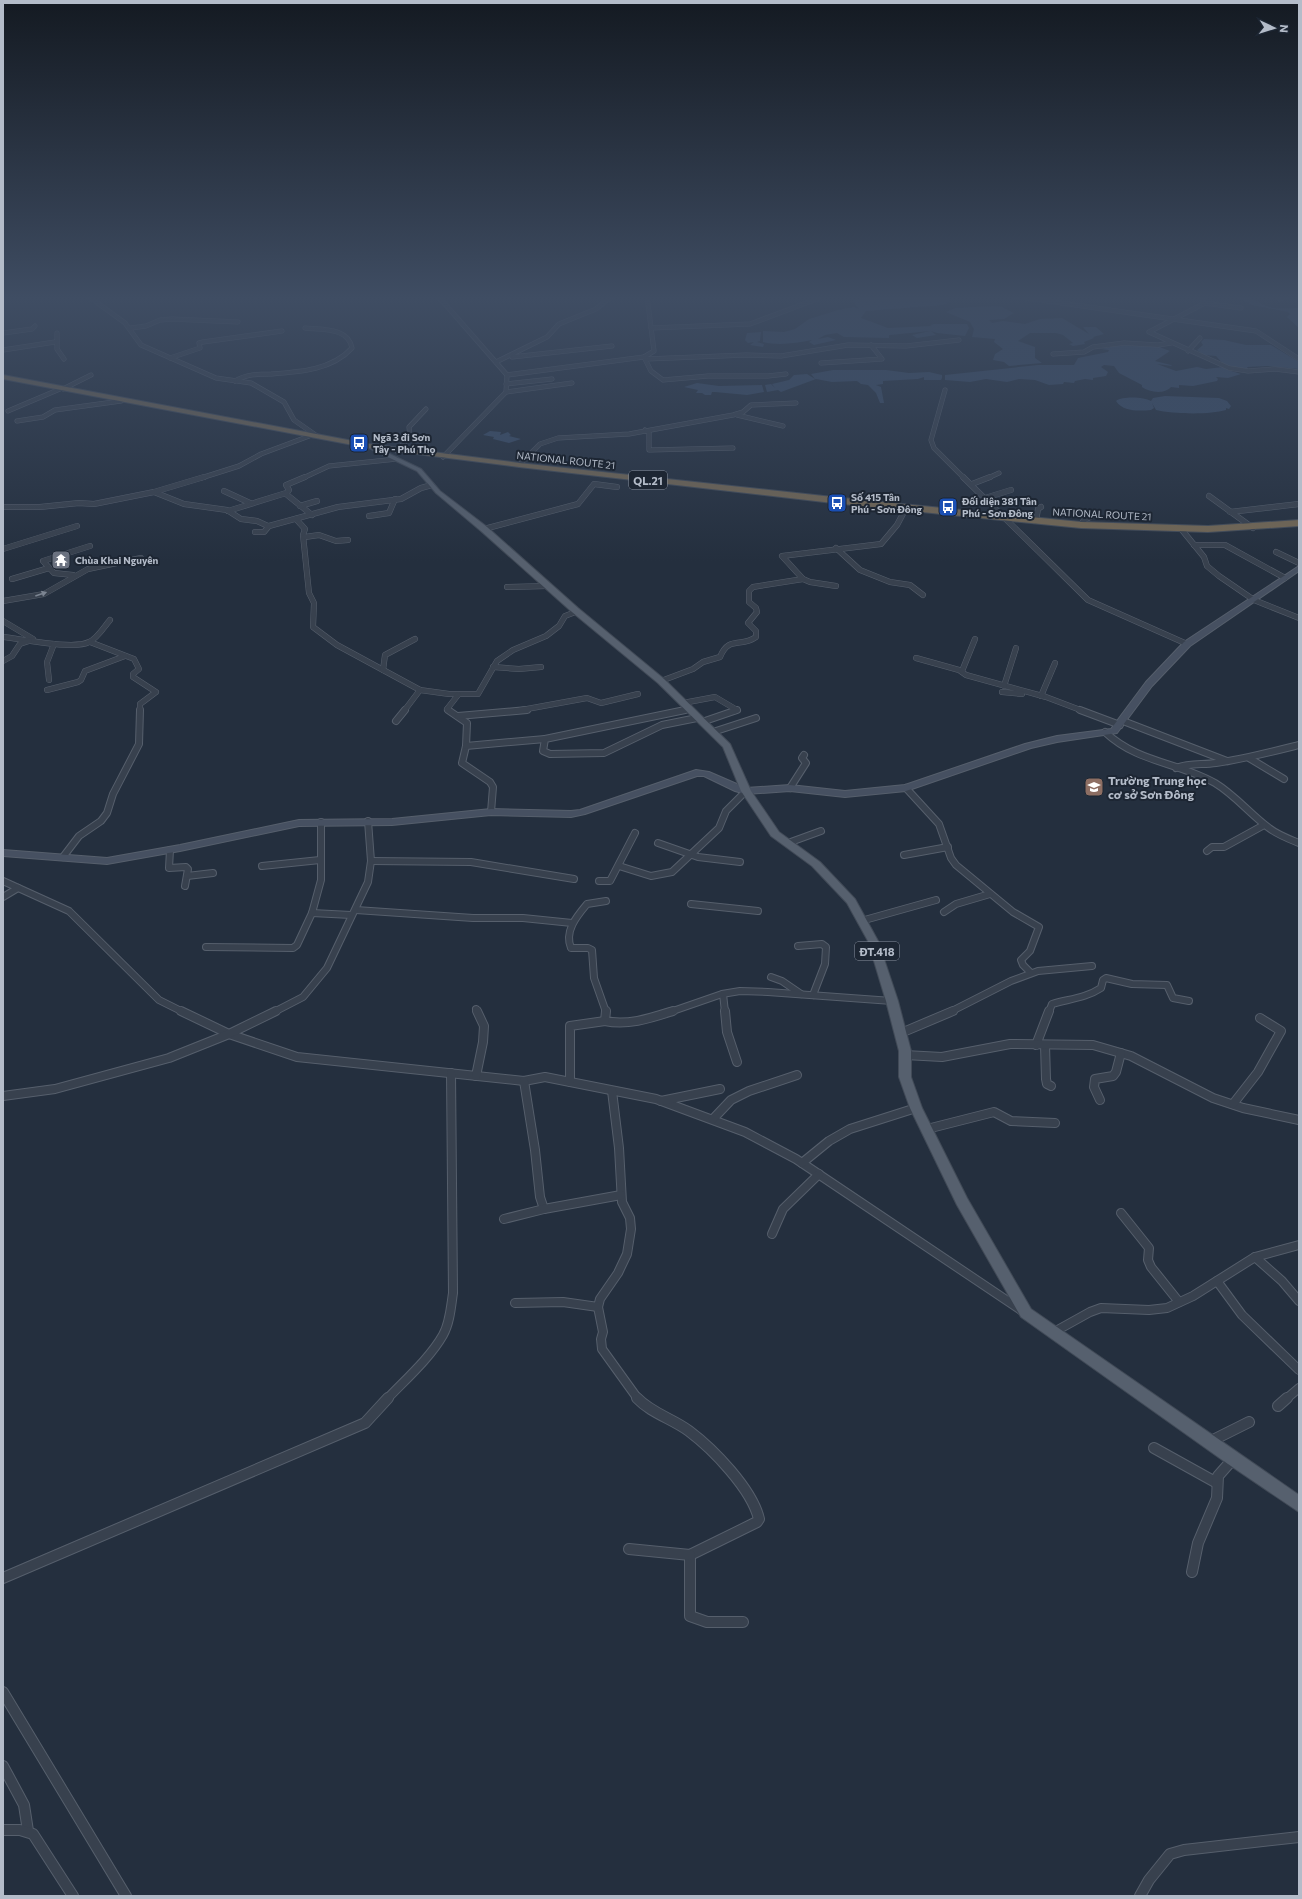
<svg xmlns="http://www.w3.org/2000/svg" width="1302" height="1899" font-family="Commissioner,sans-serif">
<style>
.water{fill:#394c67}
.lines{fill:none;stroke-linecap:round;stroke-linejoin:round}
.street-far4-casing{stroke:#565f6c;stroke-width:5}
.street-far3-casing{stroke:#565f6c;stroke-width:6}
.street-far2-casing{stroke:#565f6c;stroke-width:8}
.street-far1-casing{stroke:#565f6c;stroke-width:10}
.street-casing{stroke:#565f6c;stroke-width:12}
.secondary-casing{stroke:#565f6c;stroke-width:2}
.primary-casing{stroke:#414a57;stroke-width:2}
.highway-casing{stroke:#434c59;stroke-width:2}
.street-far4{stroke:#38414e;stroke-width:4}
.street-far3{stroke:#38414e;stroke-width:5}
.street-far2{stroke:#38414e;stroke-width:6}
.street-far1{stroke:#38414e;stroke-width:8}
.street{stroke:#38414e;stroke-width:10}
.secondary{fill:#465061;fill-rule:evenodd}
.primary{fill:#56606e;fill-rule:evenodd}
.highway{fill:#746855;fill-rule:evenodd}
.oneway{fill:#7c8592}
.labels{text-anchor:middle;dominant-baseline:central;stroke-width:4;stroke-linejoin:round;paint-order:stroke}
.far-poi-label{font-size:10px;font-weight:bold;fill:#b4bcc9;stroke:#1d2633;text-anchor:start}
.far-street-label{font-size:10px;fill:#b4bcc9;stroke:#1d2633}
.shield{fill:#1d2633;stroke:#878f9c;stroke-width:1}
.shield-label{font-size:11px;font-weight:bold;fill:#b4bcc9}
.poi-label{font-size:12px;font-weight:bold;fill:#b4bcc9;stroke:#1d2633;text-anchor:start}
</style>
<rect width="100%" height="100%" fill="#242f3e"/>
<g class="water">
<path d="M 865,296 L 950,296 L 950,302 L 943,305 L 866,311 L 861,318 L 888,328 L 932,326 L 930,325 L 934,324 L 967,324 L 969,328 L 965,336 L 937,333 L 931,331 L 936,335 L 917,338 L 912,335 L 930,331 L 890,335 L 889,335 L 889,338 L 844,337 L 837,333 L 825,335 L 818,339 L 828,337 L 836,340 L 814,345 L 809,342 L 812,340 C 796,343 779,346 763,342 L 763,331 L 784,332 L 795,329 L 809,319 L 838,310 L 854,307 L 859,309 L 853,301 Z"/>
<path d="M 1234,296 C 1253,296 1249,298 1264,305 C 1273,310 1289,308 1299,308 L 1299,328 L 1287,317 L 1290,314 L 1288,312 L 1252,305 Z"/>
<path d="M 995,306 L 1002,307 L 1014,313 L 1004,319 L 989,320 L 992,323 L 1003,321 L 1025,324 L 1040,319 L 1062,318 L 1089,334 L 1083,327 L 1096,327 L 1104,334 L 1093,337 L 1094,338 L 1084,342 L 1085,344 L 1073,346 L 1069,344 L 1073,343 L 1063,335 L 1056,333 L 1030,333 L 1018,341 L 1035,347 L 1035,358 L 1042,363 L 1009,366 L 1004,362 L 993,360 L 995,354 L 1003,349 L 994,342 L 995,339 L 972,337 L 974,329 L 970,322 L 946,312 L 955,308 Z"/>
<path d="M 761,332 L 760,341 L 757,342 L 764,344 L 763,347 L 750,345 L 754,342 L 748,343 L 745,340 L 747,333 Z"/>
<path d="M 1204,339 L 1224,340 L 1246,345 L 1271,345 L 1299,362 L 1299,369 L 1267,366 L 1247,367 L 1248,369 L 1225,366 L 1216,356 L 1204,355 L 1197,350 L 1203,345 L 1201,342 Z"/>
<path d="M 1121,345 L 1157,346 L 1170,351 L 1155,361 L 1171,365 L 1172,366 L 1157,364 L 1176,371 L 1197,367 L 1206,369 L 1223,367 L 1231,369 L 1228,370 L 1241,374 L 1228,378 L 1216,377 L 1218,379 L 1217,381 L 1193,386 L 1179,385 L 1179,388 L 1171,387 C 1164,395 1149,392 1142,387 L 1142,385 L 1119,373 L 1114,366 L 1104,365 L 1101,367 L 1108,372 L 1106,376 L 1093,378 L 1093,380 L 1085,379 L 1075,381 L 1074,383 L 1064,382 L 1063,384 L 1049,385 L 1035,380 L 1019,379 L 1007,382 L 986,379 L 970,382 L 945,380 L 945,375 L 1038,365 L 1074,365 L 1078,358 L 1108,352 L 1109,350 L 1101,349 Z"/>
<path d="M 833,370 L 886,370 L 909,373 L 929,372 L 942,375 L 942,378 L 941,380 L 924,380 L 924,377 L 918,379 L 883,381 L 883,384 L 876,385 L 881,387 L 884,403 L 880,403 L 876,393 L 868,385 L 861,384 L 857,381 L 832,382 L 816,379 L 781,392 L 778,390 L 767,392 L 765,385 L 771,384 L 775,388 L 772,384 L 789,380 L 794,375 L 807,374 L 815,379 L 811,374 Z"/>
<path d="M 697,383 L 719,386 L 762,385 L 764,392 L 747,395 L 715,392 L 712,392 L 711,395 L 705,395 L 702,393 L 696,393 L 698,390 L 684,387 Z"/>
<path d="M 1165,396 L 1219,398 L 1227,401 L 1231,406 L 1229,409 L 1226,408 L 1226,410 C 1209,415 1173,414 1156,410 L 1152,403 L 1154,408 L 1151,410 C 1139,411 1123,412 1116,401 C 1123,396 1144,397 1151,401 L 1153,398 Z"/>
<path d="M 490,431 L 501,432 L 500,435 L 508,432 L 511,435 L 509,436 L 521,439 L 509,443 L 493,439 L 494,437 L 483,435 Z"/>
</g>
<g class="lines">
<defs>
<g id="street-far4">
<path d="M 88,296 L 125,323 L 141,345 L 216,378 L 251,383 L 284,402 L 294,420 L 317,436"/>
<path d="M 438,296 L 507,375"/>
<path d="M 1012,296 L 1256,331 L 1299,359"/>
<path d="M 1202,296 L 1203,304 L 1149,332 L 1229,368 L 1248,371 L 1275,369 L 1299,372"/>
<path d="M 1280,299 L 1287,296"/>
<path d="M 1204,303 L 1241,308"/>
<path d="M 131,328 L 146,326 L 160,320 L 172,319 L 238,322"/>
<path d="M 651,328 L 750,324 L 825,296"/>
<path d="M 3,333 L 32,329 L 35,326"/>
<path d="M 57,333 L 57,349 L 64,359"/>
<path d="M 3,350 L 55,342"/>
<path d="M 1188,351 L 1200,338"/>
<path d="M 1053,354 L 1084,352 L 1093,347 L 1124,343 L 1158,345 L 1171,343"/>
<path d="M 512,357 L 612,346"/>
<path d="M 644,357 L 654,351 L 647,296"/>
<path d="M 170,358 L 200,348 L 199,343 L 203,342 L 282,331"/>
<path d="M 646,359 L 746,355 L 781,356 L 848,345 L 906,346 L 959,340"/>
<path d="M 496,362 L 547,337 L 559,324 L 596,309 L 612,296"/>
<path d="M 821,363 L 882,359 L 871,345"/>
<path d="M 235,381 C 246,374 259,374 271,374 C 300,372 332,370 352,348 C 348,327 322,330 305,328"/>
<path d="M 506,384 L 552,379"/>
<path d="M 63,389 L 91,375"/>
<path d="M 945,390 L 931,440 L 934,448 L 964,478"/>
<path d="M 506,392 L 572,383"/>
<path d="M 8,411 L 60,389"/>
<path d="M 737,415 L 783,426"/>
<path d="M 17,421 L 43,417 L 55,410 L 121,401"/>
<path d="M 645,430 L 649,433 L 649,450 L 733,448"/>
<path d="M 397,451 L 410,436 L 409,427 L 426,409"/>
<path d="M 443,457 L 506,392 L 507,375 L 644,357 L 651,371 L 663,380 L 708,376 L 768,376 L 786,374"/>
<path d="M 519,465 L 540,444 L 558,438 L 629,434 L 733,415 L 743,412 L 751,405 L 796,403"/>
<path d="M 201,478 L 239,466 L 261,454 L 312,435"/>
<path d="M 303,478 L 329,466 L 397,459"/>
<path d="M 988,478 L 999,473"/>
</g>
<g id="street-far3">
<path d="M 305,477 L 286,485 L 289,490 L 286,494 L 312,515"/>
<path d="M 963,477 L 1088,600 L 1187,644"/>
<path d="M 972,484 L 990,477"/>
<path d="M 224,491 L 250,503"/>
<path d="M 154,492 L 184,504 L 227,510 L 241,519 L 257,521 L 268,526"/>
<path d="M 1209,496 L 1253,528"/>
<path d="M 985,498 L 1011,490"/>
<path d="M 300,506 L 317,501"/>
<path d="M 3,507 L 40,507 L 79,503 L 94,504 L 154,492 L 204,477"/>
<path d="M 228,511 L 286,493"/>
<path d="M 1230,512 L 1299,504"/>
<path d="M 369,516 L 389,513 L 395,499"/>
<path d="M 296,519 L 305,529 L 303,535 L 309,593 L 314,603 L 313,627 L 337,645 L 420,690 L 449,694 L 478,694 L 497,661 L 513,650 L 546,636 L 559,626 L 565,616 L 578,611"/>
<path d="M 1036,521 L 1038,509 L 1041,507"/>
<path d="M 1081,525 L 1084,520 L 1092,516"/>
<path d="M 484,529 L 578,504 L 594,484 L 617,487"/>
<path d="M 1182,530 L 1204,557 L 1207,566 L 1219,576 L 1254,600 L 1299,618"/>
<path d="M 255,532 L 264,532 L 269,526 L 338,507 L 401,499 L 421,488 L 432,485"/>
<path d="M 305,537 L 319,535 L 336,541 L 348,540"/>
<path d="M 1194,545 L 1225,545 L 1285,578"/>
<path d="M 836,548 L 860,570 L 890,582 L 910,585 L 923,595"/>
<path d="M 3,549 L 77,526"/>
<path d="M 1276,552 L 1299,563"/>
<path d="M 73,575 L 54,573 L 43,561 L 90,546"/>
<path d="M 12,579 L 49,568"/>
<path d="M 803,579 L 810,582 L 836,586"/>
<path d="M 507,587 L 548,586"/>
<path d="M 3,601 L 44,594 L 88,569 L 141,558"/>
<path d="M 3,621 L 33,639"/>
<path d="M 3,637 C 22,639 74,650 89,642 C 97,639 104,627 110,620"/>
<path d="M 90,642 L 134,659 L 139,669 L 133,674 L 133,677 L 156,692 L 140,704 L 140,711"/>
<path d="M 916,658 L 959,670 L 966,675 L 1046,697 L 1083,711"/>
<path d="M 3,661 L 12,656 L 20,644 L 29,641"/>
<path d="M 493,667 L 519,669 L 541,667"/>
<path d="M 383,670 L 385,655 L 415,639"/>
<path d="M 962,671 L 975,639"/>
<path d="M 49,680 L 47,662 L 54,644"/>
<path d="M 661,681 L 693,669 L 703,662 L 720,657 C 729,635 741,648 756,637 L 756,631 L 748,623 L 757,612 L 756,608 L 749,602 L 749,591 L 753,587 L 803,579 L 782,556 L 881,544 L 897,525 L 906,508"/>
<path d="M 1004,686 L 1016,648"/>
<path d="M 47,690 L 78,682 L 81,680 L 85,671 L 125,656"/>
<path d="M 1002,692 L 1022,694"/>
<path d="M 1041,696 L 1055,663"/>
<path d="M 683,703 L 715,697 L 737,710 L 735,711"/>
<path d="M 404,711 L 420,690"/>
<path d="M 450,711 L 447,709 L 458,695"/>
<path d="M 516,711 L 587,698 L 601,703 L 638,694"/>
<path d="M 680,711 L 689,709"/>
</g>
<g id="street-far2">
<path d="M 448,710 L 467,723 L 466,746 L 462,763 L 490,782 L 493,787 L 491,812"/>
<path d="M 685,710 L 545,739 L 543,751 L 550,754 L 604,753 L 662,725 L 697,718"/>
<path d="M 1080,710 L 1120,725"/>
<path d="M 458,716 L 527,710"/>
<path d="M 396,721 L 405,710"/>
<path d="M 1123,721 L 1227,761"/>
<path d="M 702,722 L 737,710"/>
<path d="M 713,732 L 756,718"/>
<path d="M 1105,732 C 1138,763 1178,762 1215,783 C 1235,795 1250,814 1269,828 C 1278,835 1289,839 1299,843"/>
<path d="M 466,746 L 545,739"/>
<path d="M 1249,758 L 1284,779"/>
<path d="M 1176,768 C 1189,763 1202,765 1216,763 C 1244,759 1271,752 1299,745"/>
<path d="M 790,788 L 806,763 L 802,758 L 804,755"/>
<path d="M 906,788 L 939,824 L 951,858 L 956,865 L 1013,912 L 1039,927 L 1030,951 L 1021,960 L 1023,965 L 1031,973"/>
<path d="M 658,843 L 698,857 L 740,862"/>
<path d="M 788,843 L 821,831"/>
<path d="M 170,850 L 169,868 L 186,867 L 188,869 L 185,886"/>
<path d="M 1207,851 L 1212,847 L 1224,847 L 1264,825"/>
<path d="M 904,855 L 948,847"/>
<path d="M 63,857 L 79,836 L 101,821 L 107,813 L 113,794 L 139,744 L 140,710"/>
<path d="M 371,861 L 471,862 L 574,879"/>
<path d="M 262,866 L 320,860"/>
<path d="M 619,866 L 651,876 L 672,872 L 719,828 L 726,811 L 746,791"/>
<path d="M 187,876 L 213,873"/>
<path d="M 3,881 L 69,911 L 159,1000 L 183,1012"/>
<path d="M 599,881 L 610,881 L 635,833"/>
<path d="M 3,897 L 18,888"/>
<path d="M 691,904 L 758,911"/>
<path d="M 356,910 L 473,918 L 523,918 L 572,923"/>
<path d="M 944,912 L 956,904 L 990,894"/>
<path d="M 312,913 L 351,915"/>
<path d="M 861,921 L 936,900"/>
<path d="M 798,946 L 822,944 L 826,947 L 825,964 L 813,995"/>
<path d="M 206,947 L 293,948 L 297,945 L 312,913 L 321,880 L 321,822"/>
<path d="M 771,977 L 782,981 L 801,994"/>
<path d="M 723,994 L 725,1012"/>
<path d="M 476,1009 L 477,1012"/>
<path d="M 274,1012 L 303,997 L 327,968 L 368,882 L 371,861 L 368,821"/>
<path d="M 606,1012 L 594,978 L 592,950 L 588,948 L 571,948 C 564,931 577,916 587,904 L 606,901"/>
<path d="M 670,1012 L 722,994 L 740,991 L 768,992 L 892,1001"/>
<path d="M 950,1012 L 1011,981 L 1038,971 L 1092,966"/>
<path d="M 1049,1012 L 1052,1004 C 1069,999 1086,998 1101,988 L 1103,980 L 1106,978 L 1132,984 L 1167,985 L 1173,998 L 1189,1001"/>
</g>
<g id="street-far1">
<path d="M 181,1011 L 229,1034 L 297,1057 L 524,1081 L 545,1077 L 656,1099 L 745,1132 L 796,1159 L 1021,1310"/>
<path d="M 606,1011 L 605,1021 C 628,1026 651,1018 673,1011"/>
<path d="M 725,1011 L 727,1032 L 737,1062"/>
<path d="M 901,1033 L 953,1011"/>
<path d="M 1036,1045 L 1049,1011"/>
<path d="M 1045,1045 L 1046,1079 L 1047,1084 L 1051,1086"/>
<path d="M 905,1055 L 942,1057 L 1010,1044 L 1093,1045 L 1131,1056 L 1213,1098 L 1243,1108 L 1299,1120"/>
<path d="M 476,1076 L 483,1042 L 484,1026 L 477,1011"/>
<path d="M 524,1081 L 535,1150 L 540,1197 L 544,1209"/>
<path d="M 570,1082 L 570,1026 L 605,1021"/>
<path d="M 612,1091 L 619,1148 L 622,1202 L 630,1218 L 631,1229 L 627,1254 L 618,1273 L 600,1299 L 598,1307 L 603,1332 L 601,1339 L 602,1349 L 638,1399"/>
<path d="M 3,1096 L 55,1089 L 169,1058 L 229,1034 L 276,1011"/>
<path d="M 1100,1100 L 1094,1087 L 1095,1079 L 1113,1076 L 1116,1072 L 1121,1053"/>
<path d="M 661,1101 L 720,1089"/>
<path d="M 1233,1104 L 1258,1072 L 1281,1031 L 1260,1018"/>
<path d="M 713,1119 L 731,1100 L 749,1091 L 797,1075"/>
<path d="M 927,1129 L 994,1112 L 1011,1121 L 1055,1123"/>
<path d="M 802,1163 L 829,1141 L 850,1129 L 916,1108"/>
<path d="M 1121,1213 L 1149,1248 L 1148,1260 L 1151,1267 L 1179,1302"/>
<path d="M 504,1219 L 544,1209 L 621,1195"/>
<path d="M 772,1234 L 783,1209 L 819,1174"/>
<path d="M 1255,1257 L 1282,1281 L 1299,1301"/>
<path d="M 1217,1281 L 1242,1315 L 1299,1370"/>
<path d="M 515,1303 L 563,1302 L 598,1307"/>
<path d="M 1054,1332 L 1090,1312 L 1101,1308 L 1149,1310 L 1167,1308 L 1193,1296 L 1255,1257 L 1299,1245"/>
<path d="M 387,1399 C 405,1380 430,1358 443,1335 C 450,1323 451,1306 453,1293 L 451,1073"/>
<path d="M 1286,1399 L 1299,1388"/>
</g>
<g id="street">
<path d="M 637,1398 C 651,1413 673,1419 689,1431 C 713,1449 752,1489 759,1519 L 757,1522 L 690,1555 L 690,1616 L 707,1622 L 743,1622"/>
<path d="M 1278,1406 L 1287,1398"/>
<path d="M 1209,1442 L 1249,1422"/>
<path d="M 1154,1448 L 1217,1483"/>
<path d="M 629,1549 L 690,1555"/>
<path d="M 1192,1572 L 1198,1543 L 1217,1498 L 1218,1476 L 1233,1459"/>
<path d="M 3,1578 L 365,1423 L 388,1398"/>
<path d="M 3,1692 L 126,1896"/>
<path d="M 3,1766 L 24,1805 L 28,1831"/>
<path d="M 3,1830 L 20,1830 L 33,1834 L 73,1896"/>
<path d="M 1140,1896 L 1149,1880 L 1170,1854 L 1184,1850 L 1299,1837"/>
</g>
<path id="secondary" d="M 1299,566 L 1299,571 L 1190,646 L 1152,686 L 1117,733 L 1057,742 L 1031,748 L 906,791 L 845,797 L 790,791 L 746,794 L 735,791 L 704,776 L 697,776 L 585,814 L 571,817 L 491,815 L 392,825 L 299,826 L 180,851 L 107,864 L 3,856 L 3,850 L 107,858 L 180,845 L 299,820 L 392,819 L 491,809 L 571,811 L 580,810 L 696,770 L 709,772 L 746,788 L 790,785 L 845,791 L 905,785 L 1025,744 L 1057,736 L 1111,729 L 1146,682 L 1184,642 Z"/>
<path id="primary" d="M 367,445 L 371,445 L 421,469 L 440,491 L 487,527 L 578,608 L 664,679 L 730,744 L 751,791 L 779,832 L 820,862 L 855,899 L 878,941 L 898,1001 L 911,1051 L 911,1077 L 922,1108 L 967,1198 L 1031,1309 L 1299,1495 L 1299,1512 L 1228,1464 L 1021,1317 L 957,1205 L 910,1108 L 899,1077 L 899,1051 L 886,1001 L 868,941 L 847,903 L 812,866 L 771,836 L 741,791 L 723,747 L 658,683 L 572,612 L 481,531 L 436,493 L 417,471 L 367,447 Z"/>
<path id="highway" d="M 3,375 L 369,444 L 519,463 L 833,497 L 1081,522 L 1208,526 L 1299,520 L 1299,526 L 1208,532 L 1081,528 L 833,503 L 519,467 L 369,448 L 3,379 Z"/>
</defs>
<use href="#street-far4" class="street-far4-casing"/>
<use href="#street-far3" class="street-far3-casing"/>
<use href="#street-far2" class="street-far2-casing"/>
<use href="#street-far1" class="street-far1-casing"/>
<use href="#street" class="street-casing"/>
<use href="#secondary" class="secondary-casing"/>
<use href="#primary" class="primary-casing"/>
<use href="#highway" class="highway-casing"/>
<use href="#street-far4" class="street-far4"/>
<use href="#street-far3" class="street-far3"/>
<use href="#street-far2" class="street-far2"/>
<use href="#street-far1" class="street-far1"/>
<use href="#street" class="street"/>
<use href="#secondary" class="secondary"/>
<use href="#primary" class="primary"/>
<use href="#highway" class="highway"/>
</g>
<defs><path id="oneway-solid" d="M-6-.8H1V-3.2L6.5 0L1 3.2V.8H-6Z"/></defs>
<use class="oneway" href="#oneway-solid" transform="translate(41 594) rotate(-19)"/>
<linearGradient id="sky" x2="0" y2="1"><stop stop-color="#141a22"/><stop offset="0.53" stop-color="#3f4d63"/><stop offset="1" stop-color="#3f4d63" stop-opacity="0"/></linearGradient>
<rect width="1302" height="562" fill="url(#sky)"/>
<defs>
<symbol id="bus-square" viewBox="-11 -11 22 22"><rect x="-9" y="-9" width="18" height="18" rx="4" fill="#1a4fb4" stroke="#1d2633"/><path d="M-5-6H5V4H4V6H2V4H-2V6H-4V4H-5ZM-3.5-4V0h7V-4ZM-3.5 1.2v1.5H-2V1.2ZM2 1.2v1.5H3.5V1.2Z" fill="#fff"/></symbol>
<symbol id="temple-square" viewBox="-11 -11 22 22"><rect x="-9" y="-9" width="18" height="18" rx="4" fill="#6b7280" stroke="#1d2633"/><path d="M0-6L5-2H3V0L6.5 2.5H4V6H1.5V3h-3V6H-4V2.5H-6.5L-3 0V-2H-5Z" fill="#fff"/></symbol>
<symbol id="school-square" viewBox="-11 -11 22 22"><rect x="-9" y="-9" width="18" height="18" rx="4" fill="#8d6e63" stroke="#1d2633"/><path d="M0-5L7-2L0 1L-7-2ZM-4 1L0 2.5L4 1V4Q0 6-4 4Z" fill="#fff"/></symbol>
</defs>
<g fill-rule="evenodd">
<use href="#bus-square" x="348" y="432" width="22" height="22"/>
<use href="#bus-square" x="826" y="492" width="22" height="22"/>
<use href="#bus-square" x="937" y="496" width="22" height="22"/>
<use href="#temple-square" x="50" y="549" width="22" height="22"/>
<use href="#school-square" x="1083" y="776" width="22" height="22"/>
</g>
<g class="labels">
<g class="far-poi-label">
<text x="373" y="437">Ngã 3 đi Sơn<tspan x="373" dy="12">Tây - Phú Thọ</tspan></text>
<text x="851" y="497">Số 415 Tân<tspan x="851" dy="12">Phú - Sơn Đông</tspan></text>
<text x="962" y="501">Đối diện 381 Tân<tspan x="962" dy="12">Phú - Sơn Đông</tspan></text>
<text x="75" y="560">Chùa Khai Nguyên</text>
</g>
<g class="far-street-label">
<text transform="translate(566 460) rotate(6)">NATIONAL ROUTE 21</text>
<text transform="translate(1102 514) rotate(3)">NATIONAL ROUTE 21</text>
</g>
<g class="shield">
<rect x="629" y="471" width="38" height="18" rx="3"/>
<rect x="855" y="942" width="44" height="18" rx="3"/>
</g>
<g class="shield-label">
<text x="648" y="480">QL.21</text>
<text x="877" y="951">ĐT.418</text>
</g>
<g class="poi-label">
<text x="1108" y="780">Trường Trung học<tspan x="1108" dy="14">cơ sở Sơn Đông</tspan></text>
</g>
</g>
<rect width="1302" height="1899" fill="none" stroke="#b4bcc9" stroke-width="8"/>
<g transform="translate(1274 28) rotate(94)" stroke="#1d2633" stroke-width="3" paint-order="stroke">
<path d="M0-3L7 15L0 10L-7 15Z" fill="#b4bcc9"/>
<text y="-6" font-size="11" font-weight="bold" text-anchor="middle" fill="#b4bcc9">N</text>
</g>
</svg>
